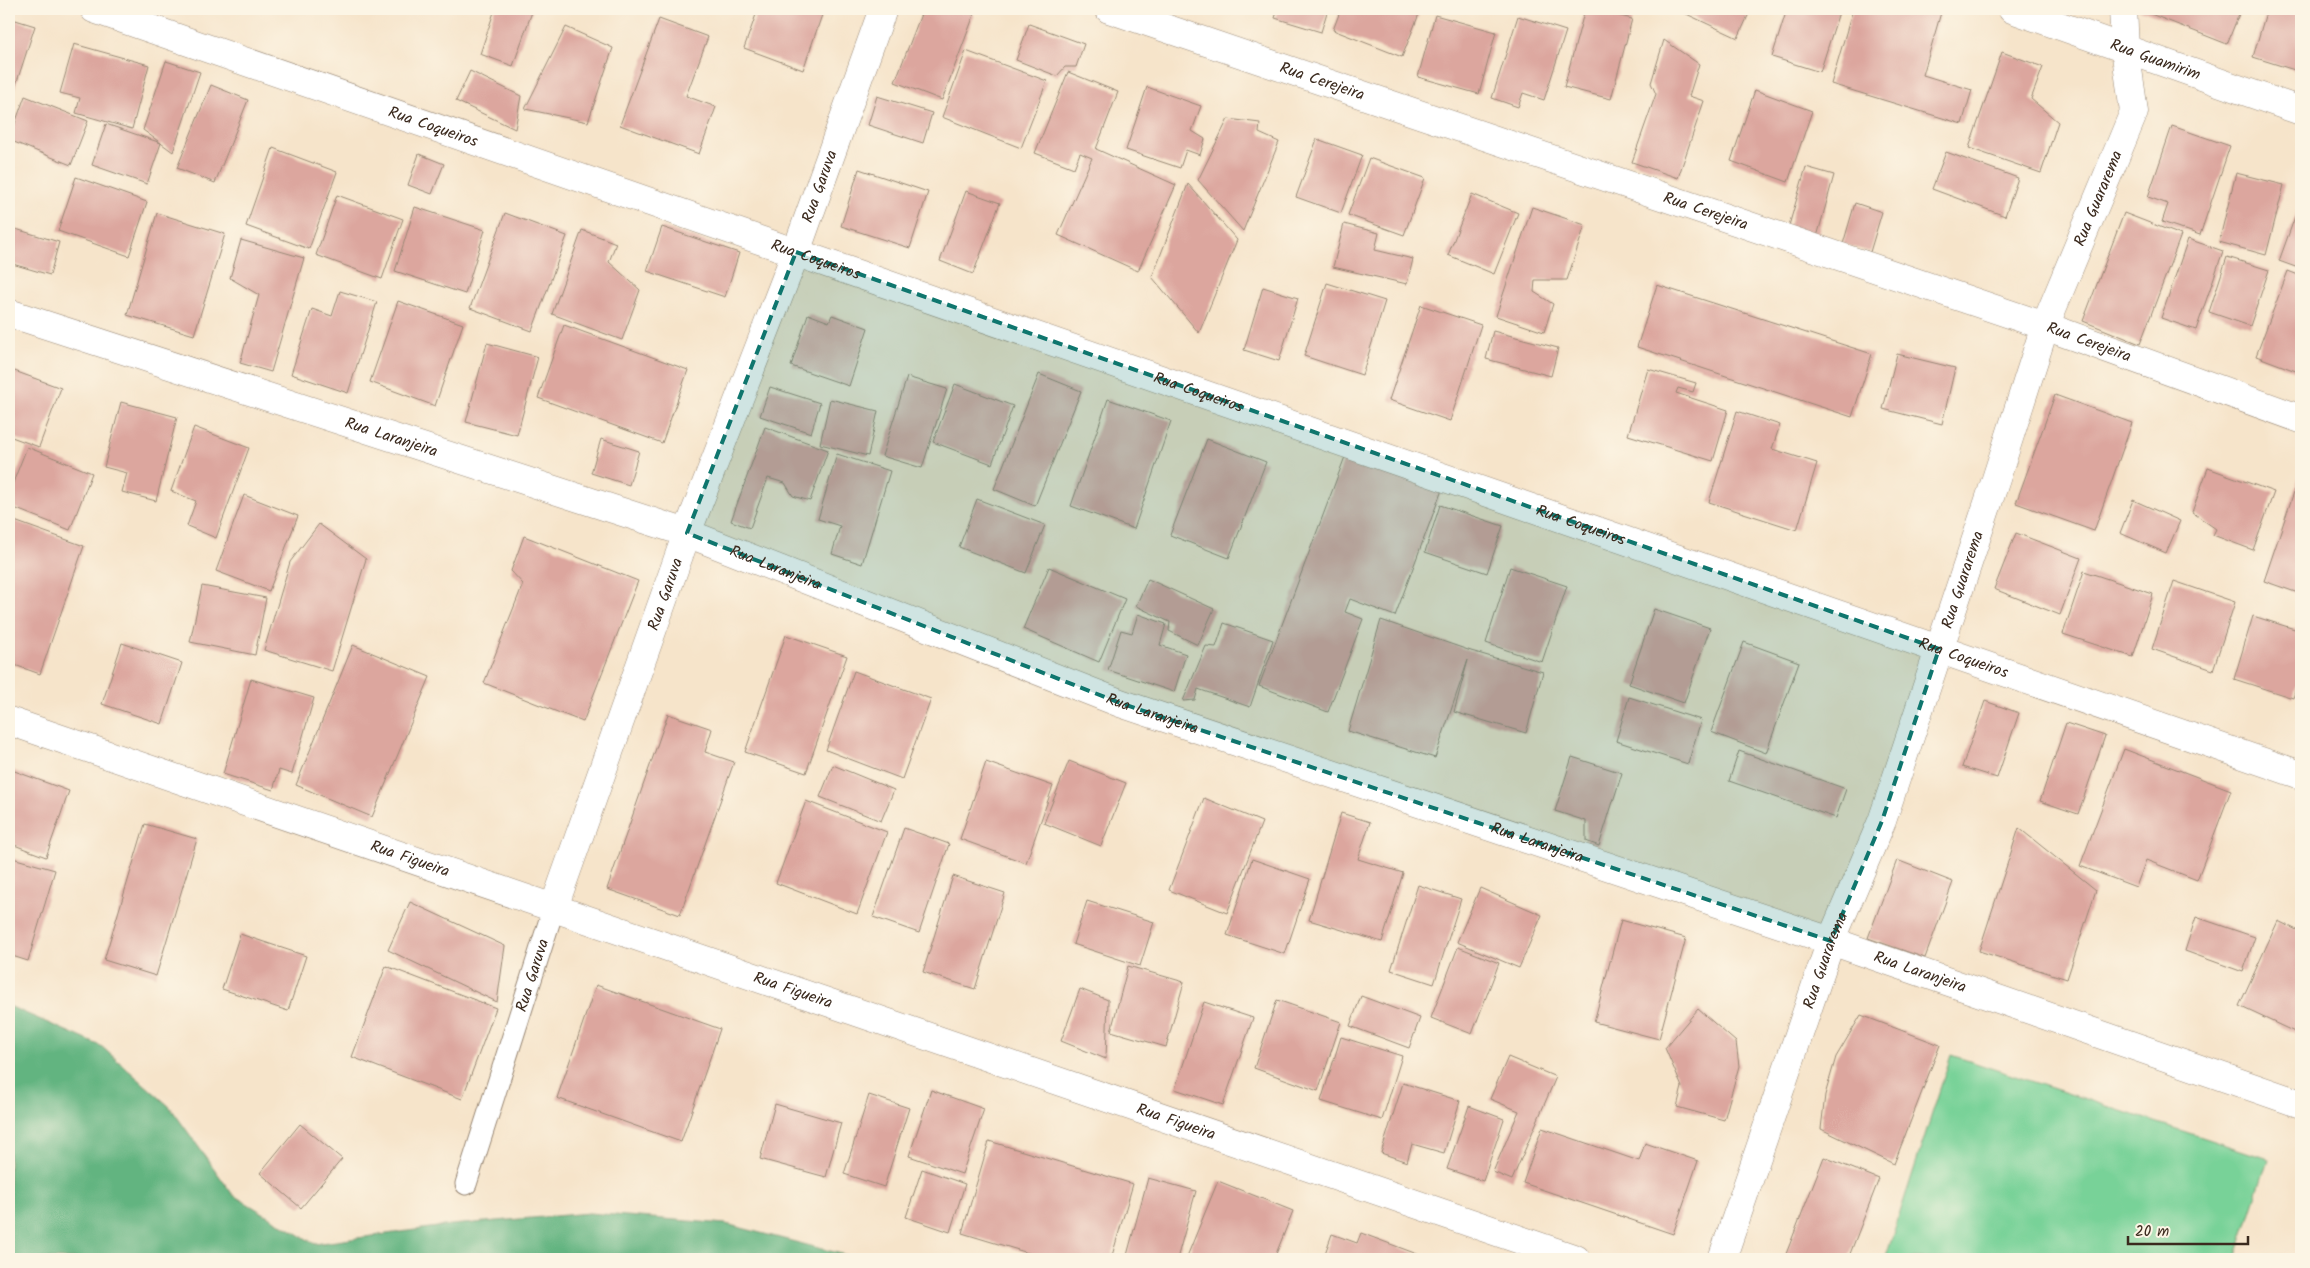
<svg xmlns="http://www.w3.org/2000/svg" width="2310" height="1268" font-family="Kalam,sans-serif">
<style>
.green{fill:#78d298;stroke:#5a7e5b}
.forest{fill:#62b480;stroke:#4e6f4f}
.building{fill:#dca69e}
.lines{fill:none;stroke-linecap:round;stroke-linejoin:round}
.service-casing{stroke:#988774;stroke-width:23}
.minor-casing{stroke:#988774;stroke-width:29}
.service{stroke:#fff;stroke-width:21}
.minor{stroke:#fff;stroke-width:28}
.marked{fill:#0f766e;fill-opacity:0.2;stroke:#0f766e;stroke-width:4;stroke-dasharray:10 6;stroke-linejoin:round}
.labels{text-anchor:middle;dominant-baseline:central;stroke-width:5;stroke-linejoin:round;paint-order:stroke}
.street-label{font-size:16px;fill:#3b2a1e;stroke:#fcf5e5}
</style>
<rect width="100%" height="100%" fill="#fcf5e5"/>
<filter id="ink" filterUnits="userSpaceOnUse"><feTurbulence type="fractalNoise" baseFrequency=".02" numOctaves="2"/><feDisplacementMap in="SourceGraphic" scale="10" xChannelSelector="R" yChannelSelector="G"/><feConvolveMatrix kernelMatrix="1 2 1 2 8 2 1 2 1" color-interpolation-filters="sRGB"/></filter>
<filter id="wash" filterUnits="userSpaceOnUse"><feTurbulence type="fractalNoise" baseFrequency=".0096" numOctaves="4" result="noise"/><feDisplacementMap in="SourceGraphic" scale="20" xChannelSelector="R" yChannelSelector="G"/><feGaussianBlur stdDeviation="1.12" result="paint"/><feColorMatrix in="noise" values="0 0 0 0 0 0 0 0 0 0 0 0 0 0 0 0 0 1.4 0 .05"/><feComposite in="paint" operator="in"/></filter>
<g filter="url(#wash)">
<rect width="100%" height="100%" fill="#f6e4ca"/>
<path class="green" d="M 1951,1055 L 2268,1159 L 2236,1259 L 1885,1259 Z"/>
<path class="forest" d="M 9,1006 L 101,1046 L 170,1107 L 233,1195 L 315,1244 L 451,1225 L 589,1213 L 726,1224 L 861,1259 L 9,1259 Z"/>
<g id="blocks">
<g class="building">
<path d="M 495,9 L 533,9 L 513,66 L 480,54 Z"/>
<path d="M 758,9 L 824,9 L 803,70 L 744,48 Z"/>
<path d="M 923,9 L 958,9 L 974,15 L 942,100 L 895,82 Z"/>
<path d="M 1278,9 L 1328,9 L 1321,32 L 1275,18 Z"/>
<path d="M 1341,9 L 1421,9 L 1402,57 L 1333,30 Z"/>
<path d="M 1585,9 L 1594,9 L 1632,19 L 1611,99 L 1564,87 Z"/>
<path d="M 1681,9 L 1751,9 L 1738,38 L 1680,11 Z"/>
<path d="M 1787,9 L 1840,9 L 1820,72 L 1772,57 Z"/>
<path d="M 1853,9 L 1942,9 L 1923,75 L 1972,90 L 1962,124 L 1831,84 Z"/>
<path d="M 2138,9 L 2241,9 L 2227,44 Z"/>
<path d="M 2267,9 L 2301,9 L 2301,72 L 2253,57 Z"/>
<path d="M 1435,15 L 1496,32 L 1479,94 L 1418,77 Z"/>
<path d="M 1518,16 L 1566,31 L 1544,100 L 1523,93 L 1518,107 L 1492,98 Z"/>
<path d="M 9,18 L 35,26 L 9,106 Z"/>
<path d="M 659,19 L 708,37 L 686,96 L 716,107 L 699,154 L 620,125 Z"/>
<path d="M 1029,24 L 1084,44 L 1076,67 L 1065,67 L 1057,76 L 1016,60 Z"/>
<path d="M 566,27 L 613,48 L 588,122 L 525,109 Z"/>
<path d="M 1664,40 L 1699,64 L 1689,96 L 1704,101 L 1678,178 L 1632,162 L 1656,94 L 1651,83 Z"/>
<path d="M 74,44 L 149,65 L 132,129 L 76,113 L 80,98 L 60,93 Z"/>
<path d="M 966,51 L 1047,81 L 1021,148 L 942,117 Z"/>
<path d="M 2002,52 L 2043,67 L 2031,99 L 2058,122 L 2041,173 L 1969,148 Z"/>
<path d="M 166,61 L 200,72 L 173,152 L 143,130 Z"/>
<path d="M 470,71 L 521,96 L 515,129 L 456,101 Z"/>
<path d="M 1068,72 L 1118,92 L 1096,149 L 1176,185 L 1138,271 L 1058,235 L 1092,158 L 1080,153 L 1074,168 L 1035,153 Z"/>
<path d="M 211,85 L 248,100 L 215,183 L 177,168 Z"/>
<path d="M 1147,87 L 1201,106 L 1192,131 L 1205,139 L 1200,155 L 1186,150 L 1180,168 L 1126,150 Z"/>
<path d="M 1755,90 L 1812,111 L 1788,182 L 1731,161 Z"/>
<path d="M 25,96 L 88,121 L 71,165 L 9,140 Z"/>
<path d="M 877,96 L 932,113 L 923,143 L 868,125 Z"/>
<path d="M 1228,119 L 1260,123 L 1259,133 L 1279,142 L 1243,231 L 1198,180 Z"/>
<path d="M 106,124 L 161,143 L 147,184 L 92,165 Z"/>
<path d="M 2172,126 L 2230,146 L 2200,235 L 2162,222 L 2168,204 L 2148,197 Z"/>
<path d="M 1317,139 L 1362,155 L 1341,213 L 1296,197 Z"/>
<path d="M 273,148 L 337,172 L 309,249 L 246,226 Z"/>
<path d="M 1946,152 L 2018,178 L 2005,216 L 1932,189 Z"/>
<path d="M 419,154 L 444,164 L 432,194 L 408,185 Z"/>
<path d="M 1369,158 L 1425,178 L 1404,235 L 1348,215 Z"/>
<path d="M 1806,167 L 1834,175 L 1817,237 L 1788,229 Z"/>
<path d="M 859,169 L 928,192 L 910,248 L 841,226 Z"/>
<path d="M 2236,173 L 2284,185 L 2266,255 L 2219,242 Z"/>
<path d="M 76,177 L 147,202 L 129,256 L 58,231 Z"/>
<path d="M 1188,184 L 1237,240 L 1199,333 L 1152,277 Z"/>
<path d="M 966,191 L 1000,203 L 973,274 L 940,261 Z"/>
<path d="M 1472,194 L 1518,213 L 1494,274 L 1448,255 Z"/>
<path d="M 337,195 L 403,219 L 382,279 L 316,255 Z"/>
<path d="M 2301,200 L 2301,269 L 2279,261 Z"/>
<path d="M 1855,203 L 1882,212 L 1870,252 L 1843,244 Z"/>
<path d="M 415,207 L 485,230 L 465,294 L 395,271 Z"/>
<path d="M 1532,207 L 1585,225 L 1567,280 L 1535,280 L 1534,292 L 1553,304 L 1544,332 L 1496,316 Z"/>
<path d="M 157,213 L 225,234 L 194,335 L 127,315 Z"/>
<path d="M 505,213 L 567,236 L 532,331 L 470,308 Z"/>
<path d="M 2124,213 L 2181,235 L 2140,344 L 2083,321 Z"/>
<path d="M 1344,224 L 1379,233 L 1375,250 L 1413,259 L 1407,284 L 1333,267 Z"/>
<path d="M 9,227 L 59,242 L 50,275 L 9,263 Z"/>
<path d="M 662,227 L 739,253 L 725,297 L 647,271 Z"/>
<path d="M 582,230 L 616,243 L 609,262 L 640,290 L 622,340 L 552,314 Z"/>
<path d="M 2188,239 L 2223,251 L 2196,330 L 2161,318 Z"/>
<path d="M 241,240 L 304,258 L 271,372 L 240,363 L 259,295 L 230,278 Z"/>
<path d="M 2227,257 L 2269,270 L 2250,326 L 2209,312 Z"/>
<path d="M 2288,271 L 2301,276 L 2301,373 L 2256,356 Z"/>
<path d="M 1327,283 L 1385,301 L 1362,375 L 1304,356 Z"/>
<path d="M 1657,285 L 1872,354 L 1852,417 L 1637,347 Z"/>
<path d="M 1263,287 L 1298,298 L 1279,361 L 1244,350 Z"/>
<path d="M 340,291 L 377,302 L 348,393 L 291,374 L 312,309 L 332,316 Z"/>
<path d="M 398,301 L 463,324 L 435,406 L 370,382 Z"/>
<path d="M 1421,305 L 1481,325 L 1450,421 L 1389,400 Z"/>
<path d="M 808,314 L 829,322 L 832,315 L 868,328 L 849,386 L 791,366 Z"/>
<path d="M 564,325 L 688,370 L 662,443 L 538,398 Z"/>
<path d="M 1493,331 L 1558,348 L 1551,376 L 1486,359 Z"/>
<path d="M 487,343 L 538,357 L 517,435 L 466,422 Z"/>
<path d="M 1897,354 L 1955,368 L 1942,424 L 1883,409 Z"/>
<path d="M 9,369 L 61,388 L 39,447 L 9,436 Z"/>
<path d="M 1648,369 L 1696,383 L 1693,392 L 1678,388 L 1676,393 L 1728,410 L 1713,461 L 1628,435 Z"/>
<path d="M 1039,374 L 1081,391 L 1035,506 L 994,489 Z"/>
<path d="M 907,377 L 947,389 L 922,468 L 882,456 Z"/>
<path d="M 955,384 L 1013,406 L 992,464 L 933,442 Z"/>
<path d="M 770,387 L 820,403 L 811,433 L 760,416 Z"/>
<path d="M 2055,395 L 2132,423 L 2094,531 L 2016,503 Z"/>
<path d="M 830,399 L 878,411 L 868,456 L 820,444 Z"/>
<path d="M 1108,399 L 1171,421 L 1134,529 L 1071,506 Z"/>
<path d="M 121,402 L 177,417 L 156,501 L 122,492 L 127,473 L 104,467 Z"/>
<path d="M 1737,411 L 1780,425 L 1772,449 L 1817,463 L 1797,530 L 1709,502 Z"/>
<path d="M 194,427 L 249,448 L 216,538 L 187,526 L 196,501 L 171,491 Z"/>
<path d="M 765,427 L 828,450 L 810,501 L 793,496 L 785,483 L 768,478 L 750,528 L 731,521 Z"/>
<path d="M 601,439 L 639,451 L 629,485 L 591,473 Z"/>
<path d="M 1207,439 L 1266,462 L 1229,558 L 1170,535 Z"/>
<path d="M 27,447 L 92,473 L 70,530 L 9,506 L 9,493 Z"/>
<path d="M 837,454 L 890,471 L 862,564 L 832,554 L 840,526 L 818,519 Z"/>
<path d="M 1346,454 L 1442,490 L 1395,616 L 1350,599 L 1345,612 L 1363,619 L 1328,712 L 1259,686 Z"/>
<path d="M 2208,468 L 2274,492 L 2253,550 L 2213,535 L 2216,529 L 2192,512 Z"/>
<path d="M 2300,474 L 2301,474 L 2301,594 L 2264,581 Z"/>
<path d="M 244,495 L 298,516 L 269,591 L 216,571 Z"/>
<path d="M 977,499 L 1045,525 L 1026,573 L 959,547 Z"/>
<path d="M 2133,500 L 2180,521 L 2166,553 L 2120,533 Z"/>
<path d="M 1440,505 L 1503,526 L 1487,573 L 1425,552 Z"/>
<path d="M 9,519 L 84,546 L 40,674 L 9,663 Z"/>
<path d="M 319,524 L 366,559 L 332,671 L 264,650 L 290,562 Z"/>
<path d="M 2016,533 L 2081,558 L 2060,615 L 1994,589 Z"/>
<path d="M 524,536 L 638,581 L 583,722 L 484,683 L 523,584 L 511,571 Z"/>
<path d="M 1049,567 L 1125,599 L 1099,662 L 1023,629 Z"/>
<path d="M 1510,567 L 1567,586 L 1542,662 L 1486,643 Z"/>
<path d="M 2084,571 L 2153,594 L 2133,657 L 2063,634 Z"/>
<path d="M 1148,579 L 1214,609 L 1198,645 L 1169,631 L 1170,622 L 1136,606 Z"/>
<path d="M 2174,581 L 2235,602 L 2213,670 L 2152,649 Z"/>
<path d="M 202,586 L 266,598 L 255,655 L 190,642 Z"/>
<path d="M 1654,609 L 1710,628 L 1684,703 L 1629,684 Z"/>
<path d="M 1138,614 L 1166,624 L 1160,645 L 1186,654 L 1174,692 L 1108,670 L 1121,630 L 1132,633 Z"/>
<path d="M 2253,616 L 2301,631 L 2301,671 L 2293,698 L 2234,679 Z"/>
<path d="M 1381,620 L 1471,651 L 1543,672 L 1526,733 L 1454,712 L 1468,660 L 1435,758 L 1348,731 Z"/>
<path d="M 1224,623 L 1273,640 L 1250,707 L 1198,689 L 1195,700 L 1183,701 L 1206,646 L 1216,647 Z"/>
<path d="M 786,635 L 847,656 L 806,773 L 745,752 Z"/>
<path d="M 1744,642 L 1799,662 L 1766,753 L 1711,732 Z"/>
<path d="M 122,643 L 182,663 L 162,724 L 102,704 Z"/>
<path d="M 353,645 L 430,677 L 372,817 L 296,785 Z"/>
<path d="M 854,671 L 931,699 L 902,779 L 826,750 Z"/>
<path d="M 251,679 L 314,698 L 292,774 L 279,770 L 273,790 L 223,774 Z"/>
<path d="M 1629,697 L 1701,720 L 1688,764 L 1616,741 Z"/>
<path d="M 1985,701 L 2019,713 L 1997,778 L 1962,767 Z"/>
<path d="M 668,714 L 712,729 L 705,752 L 734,762 L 680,915 L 607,889 Z"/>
<path d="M 2066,723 L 2105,736 L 2078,814 L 2040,801 Z"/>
<path d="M 2124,749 L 2231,790 L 2197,880 L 2146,860 L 2136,887 L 2080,866 Z"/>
<path d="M 1739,751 L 1846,789 L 1836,818 L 1729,781 Z"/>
<path d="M 1572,757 L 1622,773 L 1599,846 L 1586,841 L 1586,821 L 1555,811 Z"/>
<path d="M 1069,761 L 1126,783 L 1101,846 L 1044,823 Z"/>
<path d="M 986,762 L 1053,786 L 1026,863 L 960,839 Z"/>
<path d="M 833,765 L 894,790 L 881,821 L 820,797 Z"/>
<path d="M 9,769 L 69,791 L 46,857 L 9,843 Z"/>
<path d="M 1204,798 L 1262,822 L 1227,913 L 1169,890 Z"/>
<path d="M 806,801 L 887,832 L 857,914 L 776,883 Z"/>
<path d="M 1341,813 L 1370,822 L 1358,859 L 1403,873 L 1382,942 L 1309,920 Z"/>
<path d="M 145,824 L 197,839 L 156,976 L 104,960 Z"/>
<path d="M 904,828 L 949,844 L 919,933 L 873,917 Z"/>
<path d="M 2019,828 L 2096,890 L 2067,979 L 1979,951 Z"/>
<path d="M 9,857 L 55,870 L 28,961 L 9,955 Z"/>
<path d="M 1252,859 L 1310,879 L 1285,954 L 1227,935 Z"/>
<path d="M 1897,860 L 1953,882 L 1925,958 L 1868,938 Z"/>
<path d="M 953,876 L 1005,893 L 975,989 L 923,972 Z"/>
<path d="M 1418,885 L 1461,899 L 1434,984 L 1391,970 Z"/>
<path d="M 1480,888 L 1542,915 L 1519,968 L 1457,942 Z"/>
<path d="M 1087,901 L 1154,922 L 1140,966 L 1073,944 Z"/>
<path d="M 410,902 L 505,946 L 497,1002 L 388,950 Z"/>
<path d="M 2196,917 L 2255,937 L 2243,972 L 2185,951 Z"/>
<path d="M 1621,920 L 1686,938 L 1659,1039 L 1594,1022 Z"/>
<path d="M 2278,921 L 2301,932 L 2301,1035 L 2239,1006 Z"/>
<path d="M 240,934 L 306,956 L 288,1011 L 222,989 Z"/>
<path d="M 1458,947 L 1499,963 L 1472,1034 L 1431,1018 Z"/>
<path d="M 386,966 L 496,1008 L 462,1099 L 352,1057 Z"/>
<path d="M 1128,966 L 1184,982 L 1166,1047 L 1111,1031 Z"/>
<path d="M 596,985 L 720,1029 L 681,1142 L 557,1098 Z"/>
<path d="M 1080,989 L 1108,1000 L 1106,1059 L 1061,1041 Z"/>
<path d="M 1361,996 L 1420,1018 L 1409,1048 L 1350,1026 Z"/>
<path d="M 1277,1000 L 1341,1022 L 1318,1091 L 1254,1068 Z"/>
<path d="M 1204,1002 L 1253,1018 L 1223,1105 L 1175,1089 Z"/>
<path d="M 1698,1009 L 1736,1042 L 1739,1066 L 1724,1120 L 1677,1107 L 1682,1087 L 1665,1048 Z"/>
<path d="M 1861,1015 L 1940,1045 L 1894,1164 L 1821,1129 L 1825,1095 L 1836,1057 Z"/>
<path d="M 1341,1037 L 1402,1056 L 1382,1120 L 1321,1101 Z"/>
<path d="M 1508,1057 L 1556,1077 L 1512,1180 L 1493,1172 L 1519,1111 L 1490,1099 Z"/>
<path d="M 1403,1083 L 1460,1101 L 1444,1153 L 1412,1144 L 1407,1162 L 1381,1153 Z"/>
<path d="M 931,1090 L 984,1109 L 962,1174 L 909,1156 Z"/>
<path d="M 869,1095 L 909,1108 L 884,1187 L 844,1174 Z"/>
<path d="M 775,1104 L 841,1123 L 826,1177 L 760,1159 Z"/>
<path d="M 1469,1106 L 1504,1119 L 1483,1181 L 1447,1169 Z"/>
<path d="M 300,1124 L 342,1159 L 301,1208 L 260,1173 Z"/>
<path d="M 1542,1128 L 1639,1161 L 1645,1143 L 1698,1161 L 1673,1234 L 1523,1183 Z"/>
<path d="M 989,1141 L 1133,1184 L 1111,1259 L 1048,1259 L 962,1233 Z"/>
<path d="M 1824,1157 L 1879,1179 L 1848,1259 L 1784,1259 Z"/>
<path d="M 922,1169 L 965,1184 L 950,1232 L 906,1217 Z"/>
<path d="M 1148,1178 L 1196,1191 L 1177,1259 L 1126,1259 Z"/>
<path d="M 1218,1181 L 1293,1211 L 1274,1259 L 1186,1259 Z"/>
<path d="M 1361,1233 L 1425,1257 L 1424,1259 L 1323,1259 L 1332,1234 L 1357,1243 Z"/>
</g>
</g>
</g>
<g filter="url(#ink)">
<use href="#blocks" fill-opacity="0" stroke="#988774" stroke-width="1"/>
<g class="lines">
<defs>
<g id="service">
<path id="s1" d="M 466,1184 L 554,907"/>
</g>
<g id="minor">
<path id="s2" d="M 94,9 L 2301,775"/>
<path id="s3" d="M 1109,9 L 2045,326 L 2301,419"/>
<path id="s4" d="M 2012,9 L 2301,111"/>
<path id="s5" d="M 9,313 L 687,533 L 1120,703 L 1831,941 L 2301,1104"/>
<path id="s6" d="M 9,721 L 1576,1259"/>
<path id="s7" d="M 554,907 L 687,533 L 796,252 L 883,9"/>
<path id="s8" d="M 1722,1259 L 1831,941 L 1882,821 L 1995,482 L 2045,326 L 2134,112 L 2125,48 L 2123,9"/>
</g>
</defs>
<use href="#service" class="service-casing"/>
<use href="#minor" class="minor-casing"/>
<use href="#service" class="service"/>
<use href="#minor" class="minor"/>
</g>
</g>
<path class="marked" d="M 796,252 L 1939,649 L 1882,821 L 1831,941 L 1120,703 L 687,533 Z"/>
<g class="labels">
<g class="street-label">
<text stroke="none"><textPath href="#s4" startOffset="152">Rua Guamirim</textPath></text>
<text stroke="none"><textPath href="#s3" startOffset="225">Rua Cerejeira</textPath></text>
<text stroke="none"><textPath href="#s2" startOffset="359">Rua Coqueiros</textPath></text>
<text stroke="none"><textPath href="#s7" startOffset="768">Rua Garuva</textPath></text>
<text stroke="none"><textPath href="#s8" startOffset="1126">Rua Guararema</textPath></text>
<text stroke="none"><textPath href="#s3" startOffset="630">Rua Cerejeira</textPath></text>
<text stroke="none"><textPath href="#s2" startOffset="764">Rua Coqueiros</textPath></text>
<text stroke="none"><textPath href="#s3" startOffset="1035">Rua Cerejeira</textPath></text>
<text stroke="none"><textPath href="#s2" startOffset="1169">Rua Coqueiros</textPath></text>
<text stroke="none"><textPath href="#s5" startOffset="402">Rua Laranjeira</textPath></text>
<text stroke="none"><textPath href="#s2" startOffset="1574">Rua Coqueiros</textPath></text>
<text stroke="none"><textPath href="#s5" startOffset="808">Rua Laranjeira</textPath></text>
<text stroke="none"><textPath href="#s8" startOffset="721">Rua Guararema</textPath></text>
<text stroke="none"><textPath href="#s7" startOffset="332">Rua Garuva</textPath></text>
<text stroke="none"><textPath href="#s2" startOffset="1979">Rua Coqueiros</textPath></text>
<text stroke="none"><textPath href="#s5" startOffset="1212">Rua Laranjeira</textPath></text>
<text stroke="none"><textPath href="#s5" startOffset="1618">Rua Laranjeira</textPath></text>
<text stroke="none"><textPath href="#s6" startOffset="424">Rua Figueira</textPath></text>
<text stroke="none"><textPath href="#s8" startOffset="316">Rua Guararema</textPath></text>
<text stroke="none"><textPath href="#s5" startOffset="2022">Rua Laranjeira</textPath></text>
<text stroke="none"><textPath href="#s1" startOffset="219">Rua Garuva</textPath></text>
<text stroke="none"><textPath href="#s6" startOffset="829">Rua Figueira</textPath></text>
<text stroke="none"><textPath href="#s6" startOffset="1234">Rua Figueira</textPath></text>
</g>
</g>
<rect width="2310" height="1268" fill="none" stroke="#fcf5e5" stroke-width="30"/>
<path d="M2128 1236v8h120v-8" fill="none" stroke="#3b2a1e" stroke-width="2.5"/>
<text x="2135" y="1236" font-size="15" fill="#3b2a1e" stroke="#fcf5e5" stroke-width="4" paint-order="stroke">20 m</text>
</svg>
